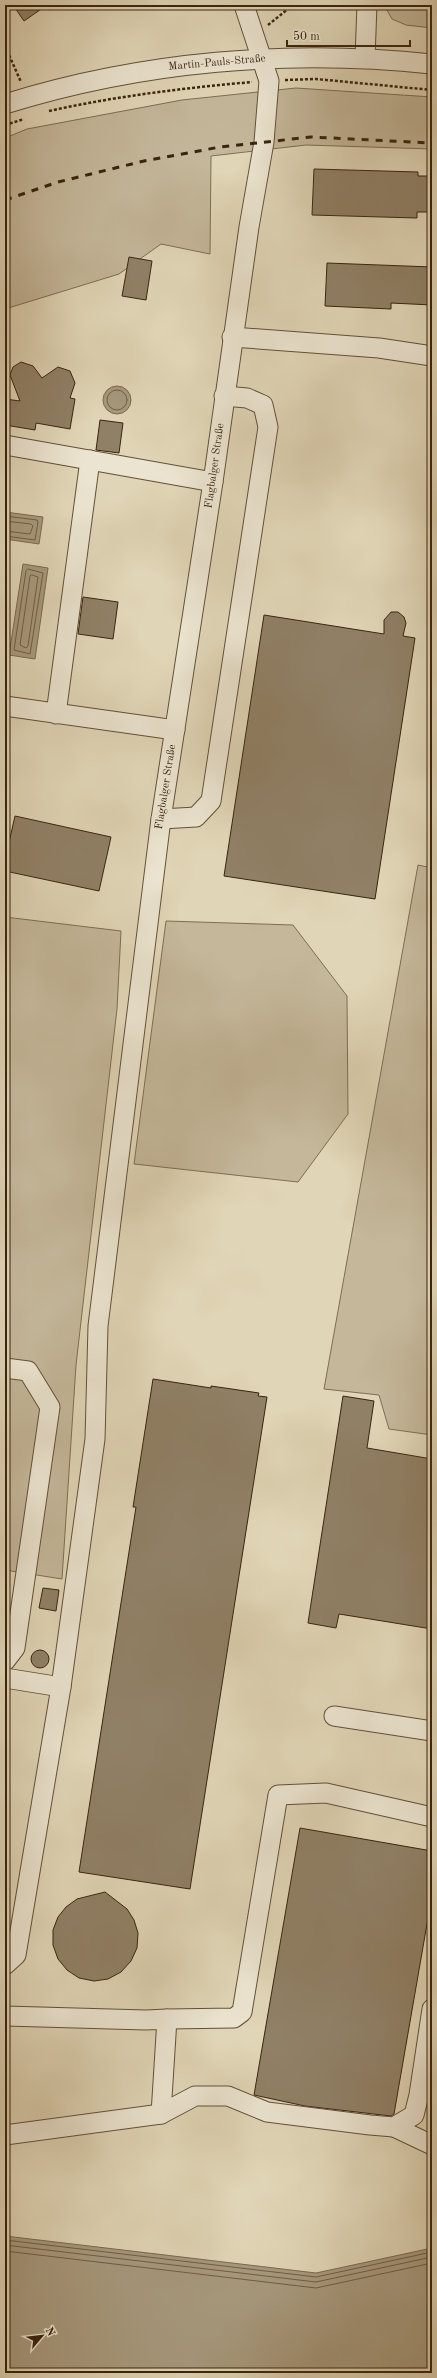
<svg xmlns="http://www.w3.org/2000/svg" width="437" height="2378" font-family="'Old Standard TT',serif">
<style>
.green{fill:#c4b79a;stroke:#7e6e54}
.water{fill:#a7997d;stroke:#7b6a51}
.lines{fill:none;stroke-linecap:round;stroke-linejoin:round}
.shore{stroke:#705e46;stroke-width:1}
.building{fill:#908066;stroke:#39240f}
.minor-casing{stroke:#635039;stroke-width:21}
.path{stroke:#39240f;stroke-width:2.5;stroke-dasharray:3 2;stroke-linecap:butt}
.minor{stroke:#ebe4d0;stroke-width:19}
.rail{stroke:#39240f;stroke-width:3;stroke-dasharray:7 7;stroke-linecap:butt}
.labels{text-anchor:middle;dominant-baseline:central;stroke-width:3;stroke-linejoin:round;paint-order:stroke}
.street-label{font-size:11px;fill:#39240f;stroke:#ebe4d0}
</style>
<rect width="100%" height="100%" fill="#e0d5b6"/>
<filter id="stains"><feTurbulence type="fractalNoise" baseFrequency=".005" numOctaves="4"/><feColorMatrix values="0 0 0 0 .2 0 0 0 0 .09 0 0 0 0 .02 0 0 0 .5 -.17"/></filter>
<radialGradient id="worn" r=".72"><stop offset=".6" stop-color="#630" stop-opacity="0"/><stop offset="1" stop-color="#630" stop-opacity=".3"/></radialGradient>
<g class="green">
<path d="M 384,5 L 432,5 L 432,28 L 406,25 L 392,19 Z"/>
<path d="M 296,88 L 432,97 L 432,149 L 306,145 L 211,156 L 210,254 L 161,244 L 119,274 L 5,309 L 5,138 L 27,129 L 182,100 Z"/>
<path d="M 418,865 L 432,868 L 432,1435 L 389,1429 L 379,1395 L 324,1389 Z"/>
<path d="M 5,917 L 121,931 L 117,1009 L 76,1365 L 62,1579 L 5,1570 Z"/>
<path d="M 166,921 L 293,925 L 347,996 L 348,1114 L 298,1182 L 134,1164 Z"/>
</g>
<g class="water">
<circle cx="117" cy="400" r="14"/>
<path d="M 5,512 L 43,517 L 39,544 L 5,539 Z"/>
<path d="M 23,564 L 48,568 L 35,659 L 9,655 Z"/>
<path d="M 5,2236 L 316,2273 L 432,2248 L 432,2373 L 5,2373 Z"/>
</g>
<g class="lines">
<g class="shore">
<circle cx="117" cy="400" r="10"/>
<path d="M 5,516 L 37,520 L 38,522 L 35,540 L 5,536"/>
<path d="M 5,521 L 31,524 L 33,526 L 30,534 L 5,531"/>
<path d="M 28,569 L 43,573 L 30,654 L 14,650 L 26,571 Z"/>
<path d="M 32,575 L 38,577 L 28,646 L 26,648 L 20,645 L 30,576 Z"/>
<path d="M 5,2240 L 316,2277 L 432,2252"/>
<path d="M 5,2245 L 316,2282 L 432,2257"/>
<path d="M 5,2251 L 316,2288 L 432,2263"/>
</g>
</g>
<g class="building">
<path d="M 13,5 L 47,5 L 24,21 Z"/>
<path d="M 314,169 L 418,172 L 418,176 L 432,176 L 432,212 L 417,212 L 417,218 L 312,215 Z"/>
<path d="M 129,257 L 152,261 L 146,300 L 122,296 Z"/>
<path d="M 327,263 L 432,267 L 432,305 L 391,303 L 391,309 L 325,306 Z"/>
<path d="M 21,362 L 33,366 L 42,378 L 58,367 L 70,371 L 75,383 L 70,398 L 75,399 L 70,429 L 36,423 L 35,430 L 5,425 L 5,399 L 20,401 L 10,375 L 13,367 Z"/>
<path d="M 100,420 L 123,423 L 119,453 L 96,450 Z"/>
<path d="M 83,597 L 118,602 L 113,639 L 78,634 Z"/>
<path d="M 391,612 L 398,612 L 404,617 L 406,623 L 403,636 L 415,638 L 375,899 L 224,876 L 264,615 L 384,634 L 384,620 Z"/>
<path d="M 15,816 L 111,837 L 99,891 L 5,871 L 5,860 Z"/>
<path d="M 153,1379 L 211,1388 L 211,1386 L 259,1393 L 258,1396 L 267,1397 L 190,1889 L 79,1872 L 136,1507 L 133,1507 Z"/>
<path d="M 343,1396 L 374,1401 L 367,1448 L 432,1459 L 432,1629 L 339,1614 L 336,1628 L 308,1623 Z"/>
<path d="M 43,1588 L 59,1590 L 56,1611 L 39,1608 Z"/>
<circle cx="40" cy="1659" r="9"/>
<path d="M 300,1828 L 432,1851 L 432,1895 L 394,2114 L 391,2116 L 305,2106 L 254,2095 Z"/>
<path d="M 105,1892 L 127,1909 L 134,1920 L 138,1933 L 137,1948 L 131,1961 L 121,1972 L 108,1979 L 94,1981 L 79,1978 L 67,1970 L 58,1959 L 53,1945 L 53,1930 L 58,1917 L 66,1907 L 77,1899 Z"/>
</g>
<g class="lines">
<defs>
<g id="minor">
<path d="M 365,58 L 367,5"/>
<path d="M 5,104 C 143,61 289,49 432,64"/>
<path d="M 232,337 L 379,348 L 432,356"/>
<path d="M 5,445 L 213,482"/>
<path d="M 5,706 L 175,730"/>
<path d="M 56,714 L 90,460"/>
<path d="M 161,819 L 196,817 L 211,801 L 268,427 L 263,405 L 247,398 L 224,396"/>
<path d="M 5,1368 L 28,1371 L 50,1407 L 15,1648 L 5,1661"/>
<path d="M 5,1678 L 61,1687"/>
<path d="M 334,1716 L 432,1731"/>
<path d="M 5,1965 L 16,1955 L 61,1687 L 95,1439 L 98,1326 L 161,819 L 213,482 L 249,227 L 264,142 L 269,81 L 244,5"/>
<path d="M 5,2016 L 146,2020 L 167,2019 L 161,2114"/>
<path d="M 167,2019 L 234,2018 L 242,2012 L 278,1795 L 326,1793 L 432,1817"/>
<path d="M 394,2127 L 432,2145"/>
<path d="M 5,2135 L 161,2114 L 195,2096 L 228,2096 L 267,2112 L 370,2125 L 394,2127 L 414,2115 L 419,2095 L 432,2009"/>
</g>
</defs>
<use href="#minor" class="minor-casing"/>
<g class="path">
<path d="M 268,25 L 293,5"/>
<path d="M 5,46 L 21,82"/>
<path d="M 285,80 L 316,79 L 432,90"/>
<path d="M 49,111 C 117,96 184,88 252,82"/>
<path d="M 5,125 L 24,119"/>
</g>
<use href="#minor" class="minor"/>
<path class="rail" d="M 5,200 L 58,182 L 144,161 L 220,147 L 311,137 L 432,143"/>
</g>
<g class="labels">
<g class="street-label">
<text transform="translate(217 63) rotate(-5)">Martin-Pauls-Straße</text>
<text transform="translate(215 466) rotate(-82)">Flagbalger Straße</text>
<text transform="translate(166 787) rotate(-81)">Flagbalger Straße</text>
</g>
</g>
<rect width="437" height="2378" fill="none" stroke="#e0d5b6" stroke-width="20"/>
<rect x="6" y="6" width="425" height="2366" fill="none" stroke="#39240f" stroke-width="2"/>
<rect x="10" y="10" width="417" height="2358" fill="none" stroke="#39240f"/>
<g transform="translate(42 2336) rotate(62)" stroke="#ebe4d0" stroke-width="3" paint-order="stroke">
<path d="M0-3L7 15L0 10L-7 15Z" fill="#39240f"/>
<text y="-6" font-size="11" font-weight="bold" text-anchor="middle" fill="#39240f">N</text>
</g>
<path d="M287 40v6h123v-6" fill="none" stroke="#39240f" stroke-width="2"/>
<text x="293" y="40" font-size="12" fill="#39240f" stroke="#ebe4d0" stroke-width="3" paint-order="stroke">50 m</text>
<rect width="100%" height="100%" filter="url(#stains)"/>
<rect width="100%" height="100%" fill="url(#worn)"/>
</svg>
